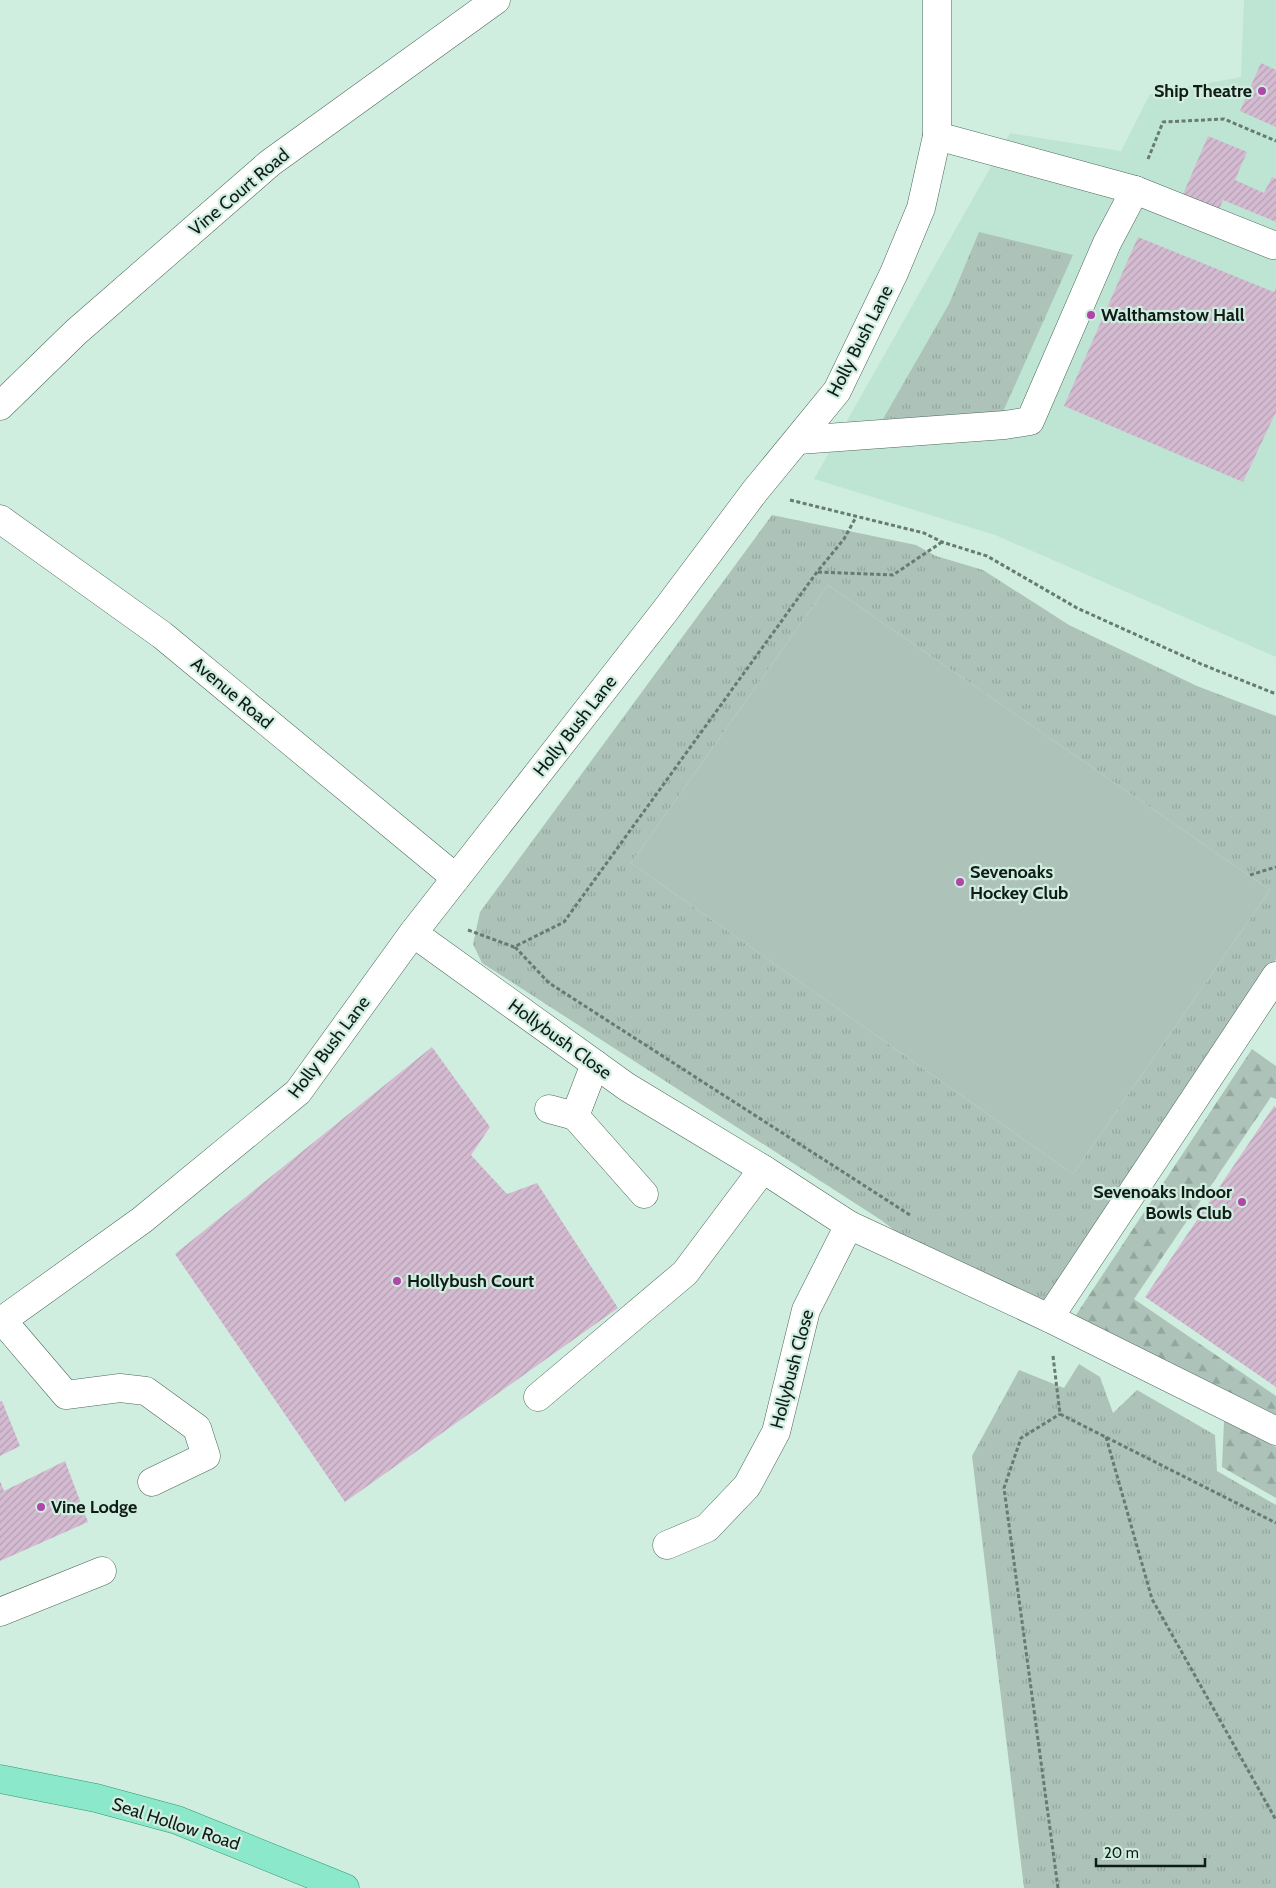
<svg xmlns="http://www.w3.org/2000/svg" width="1276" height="1888" font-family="Cabin,sans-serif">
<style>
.built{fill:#bee5d3}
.grass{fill:url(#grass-tufts);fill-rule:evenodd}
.forest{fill:url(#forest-firs)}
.pitch{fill:#adc3b9}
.building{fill:url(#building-hatch)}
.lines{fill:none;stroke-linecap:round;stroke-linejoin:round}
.minor-casing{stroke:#4d685c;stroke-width:29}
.major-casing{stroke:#309674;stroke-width:29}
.path{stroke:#677b72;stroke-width:3;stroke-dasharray:4 2.5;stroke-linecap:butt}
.minor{stroke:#fff;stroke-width:28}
.major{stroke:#8ce8ca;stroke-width:28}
.poi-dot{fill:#af46a8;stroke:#d0eee0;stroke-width:2}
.labels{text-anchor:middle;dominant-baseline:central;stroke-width:4.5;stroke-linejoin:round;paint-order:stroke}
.poi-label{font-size:18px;font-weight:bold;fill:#111c18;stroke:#d0eee0;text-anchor:start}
.street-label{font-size:18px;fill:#111c18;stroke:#d0eee0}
</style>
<defs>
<pattern id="grass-tufts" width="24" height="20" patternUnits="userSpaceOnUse" patternTransform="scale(1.25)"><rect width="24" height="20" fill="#adc3b9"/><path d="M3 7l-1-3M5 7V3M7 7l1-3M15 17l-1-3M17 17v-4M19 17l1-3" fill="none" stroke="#94a79e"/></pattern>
<pattern id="forest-firs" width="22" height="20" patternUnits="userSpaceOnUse" patternTransform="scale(1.25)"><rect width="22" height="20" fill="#adc3b9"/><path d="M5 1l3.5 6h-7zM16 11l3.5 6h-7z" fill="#94a79e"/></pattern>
<pattern id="building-hatch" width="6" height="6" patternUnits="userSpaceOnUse" patternTransform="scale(1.25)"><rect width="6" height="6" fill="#d4bbd1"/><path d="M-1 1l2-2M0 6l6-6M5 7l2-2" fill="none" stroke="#b5a0b3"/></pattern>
</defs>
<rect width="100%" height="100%" fill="#d0eee0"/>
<path class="built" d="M 1244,0 L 1276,0 L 1276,657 L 995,535 L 814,479 L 1010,133 L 1121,151 L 1150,94 L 1241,77 Z"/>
<g class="grass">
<path d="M 979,232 L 1073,255 L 1002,414 L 883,419 L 949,304 Z"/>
<path d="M 772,515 L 916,545 L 936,556 L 983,570 L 1069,625 L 1197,686 L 1276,716 L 1276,959 L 1044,1308 L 928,1256 L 881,1220 L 482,963 L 473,944 L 480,912 ZM 828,585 L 1270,890 L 1073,1174 L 631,863 Z"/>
<path d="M 1079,1364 L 1100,1377 L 1113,1413 L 1137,1390 L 1215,1435 L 1217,1471 L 1276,1505 L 1276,1888 L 1024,1888 L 972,1456 L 1019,1370 L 1064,1388 Z"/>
</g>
<g class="forest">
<path d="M 1252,1049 L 1276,1066 L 1276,1099 L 1271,1097 L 1134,1299 L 1276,1396 L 1276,1420 L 1074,1318 Z"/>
<path d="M 1224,1421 L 1276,1447 L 1276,1498 L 1222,1467 Z"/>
</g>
<path class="pitch" d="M 828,585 L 1270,890 L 1073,1174 L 631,863 Z"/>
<g class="building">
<path d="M 1261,63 L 1276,70 L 1276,127 L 1240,111 Z"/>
<path d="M 1208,136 L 1247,152 L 1235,180 L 1264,193 L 1272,177 L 1276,179 L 1276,222 L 1223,200 L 1217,215 L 1181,199 Z"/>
<path d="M 1138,237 L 1274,292 L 1276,288 L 1276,412 L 1243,482 L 1064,406 Z"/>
<path d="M 432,1047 L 490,1127 L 471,1155 L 507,1194 L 537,1183 L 618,1308 L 345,1502 L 175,1254 Z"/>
<path d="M 1274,1106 L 1276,1107 L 1276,1387 L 1145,1297 Z"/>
<path d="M 2,1401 L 20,1446 L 0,1456 L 0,1402 Z"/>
<path d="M 65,1461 L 88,1522 L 0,1561 L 0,1481 L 4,1491 Z"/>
</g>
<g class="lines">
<defs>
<g id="minor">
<path d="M 1135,190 L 1273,245"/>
<path d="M 0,406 L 76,332 L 270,163 L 496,0"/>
<path d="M 799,440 L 1005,425 L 1030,421 L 1107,243 L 1135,190 L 937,136"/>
<path d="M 0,519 L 162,635 L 456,878"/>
<path d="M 413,933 L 627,1087 L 763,1169 L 849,1225 L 1049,1318 L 1276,1431"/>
<path d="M 595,1064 L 575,1116 L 644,1194"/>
<path d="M 549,1109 L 575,1116"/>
<path d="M 1049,1318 L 1276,976"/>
<path d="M 2,1320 L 66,1395 L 120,1388 L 146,1391 L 197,1428 L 206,1456 L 152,1482"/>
<path d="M 0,1322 L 142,1220 L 298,1092 L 413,933 L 665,611 L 755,491 L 837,391 L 894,273 L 921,208 L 937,136 L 937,0"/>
<path d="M 538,1397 L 685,1273 L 763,1169"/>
<path d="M 667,1545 L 707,1528 L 747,1486 L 776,1432 L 806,1310 L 849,1225"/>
<path d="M 0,1612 L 102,1571"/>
</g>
<path id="major" d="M 0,1779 L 96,1798 L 177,1820 L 345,1888"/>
</defs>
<use href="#minor" class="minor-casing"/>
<use href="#major" class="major-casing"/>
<g class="path">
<path d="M 1148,159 L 1163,122 L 1224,119 L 1276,141"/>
<path d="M 790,500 L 924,533 L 942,542 L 987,556 L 1077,608 L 1201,664 L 1276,694"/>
<path d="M 818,572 L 893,575 L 942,542"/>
<path d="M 1250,875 L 1276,867"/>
<path d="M 468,930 L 514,947 L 564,922 L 817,572 L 844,539 L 856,517"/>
<path d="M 515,947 L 549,983 L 910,1215"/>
<path d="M 1053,1356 L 1060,1414 L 1276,1523"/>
<path d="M 1106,1437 L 1152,1599 L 1276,1820"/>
<path d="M 1058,1888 L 1004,1488 L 1021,1438 L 1060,1414"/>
</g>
<use href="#minor" class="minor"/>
<use href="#major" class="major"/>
</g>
<g class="poi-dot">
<circle cx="1262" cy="91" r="5"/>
<circle cx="1091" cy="315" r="5"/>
<circle cx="960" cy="882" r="5"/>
<circle cx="1242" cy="1202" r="5"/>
<circle cx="397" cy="1281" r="5"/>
<circle cx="41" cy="1507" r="5"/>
</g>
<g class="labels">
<g class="poi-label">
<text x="1252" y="91" text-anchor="end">Ship Theatre</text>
<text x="1101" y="315">Walthamstow Hall</text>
<text x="970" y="872">Sevenoaks<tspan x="970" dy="21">Hockey Club</tspan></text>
<text x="1232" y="1192" text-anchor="end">Sevenoaks Indoor<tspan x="1232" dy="21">Bowls Club</tspan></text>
<text x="407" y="1281">Hollybush Court</text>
<text x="51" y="1507">Vine Lodge</text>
</g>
<g class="street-label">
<text transform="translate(239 192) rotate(-40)">Vine Court Road</text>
<text transform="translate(860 341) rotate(-63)">Holly Bush Lane</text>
<text transform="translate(232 693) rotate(40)">Avenue Road</text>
<text transform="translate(575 726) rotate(-52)">Holly Bush Lane</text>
<text transform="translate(560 1039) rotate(36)">Hollybush Close</text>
<text transform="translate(329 1047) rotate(-53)">Holly Bush Lane</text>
<text transform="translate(792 1369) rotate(-75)">Hollybush Close</text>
<text transform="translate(176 1824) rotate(18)">Seal Hollow Road</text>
</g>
</g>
<path d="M1096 1858v8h109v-8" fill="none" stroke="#111c18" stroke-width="2.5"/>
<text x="1104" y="1858" font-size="15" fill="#111c18" stroke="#d0eee0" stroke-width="4" paint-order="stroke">20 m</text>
</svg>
